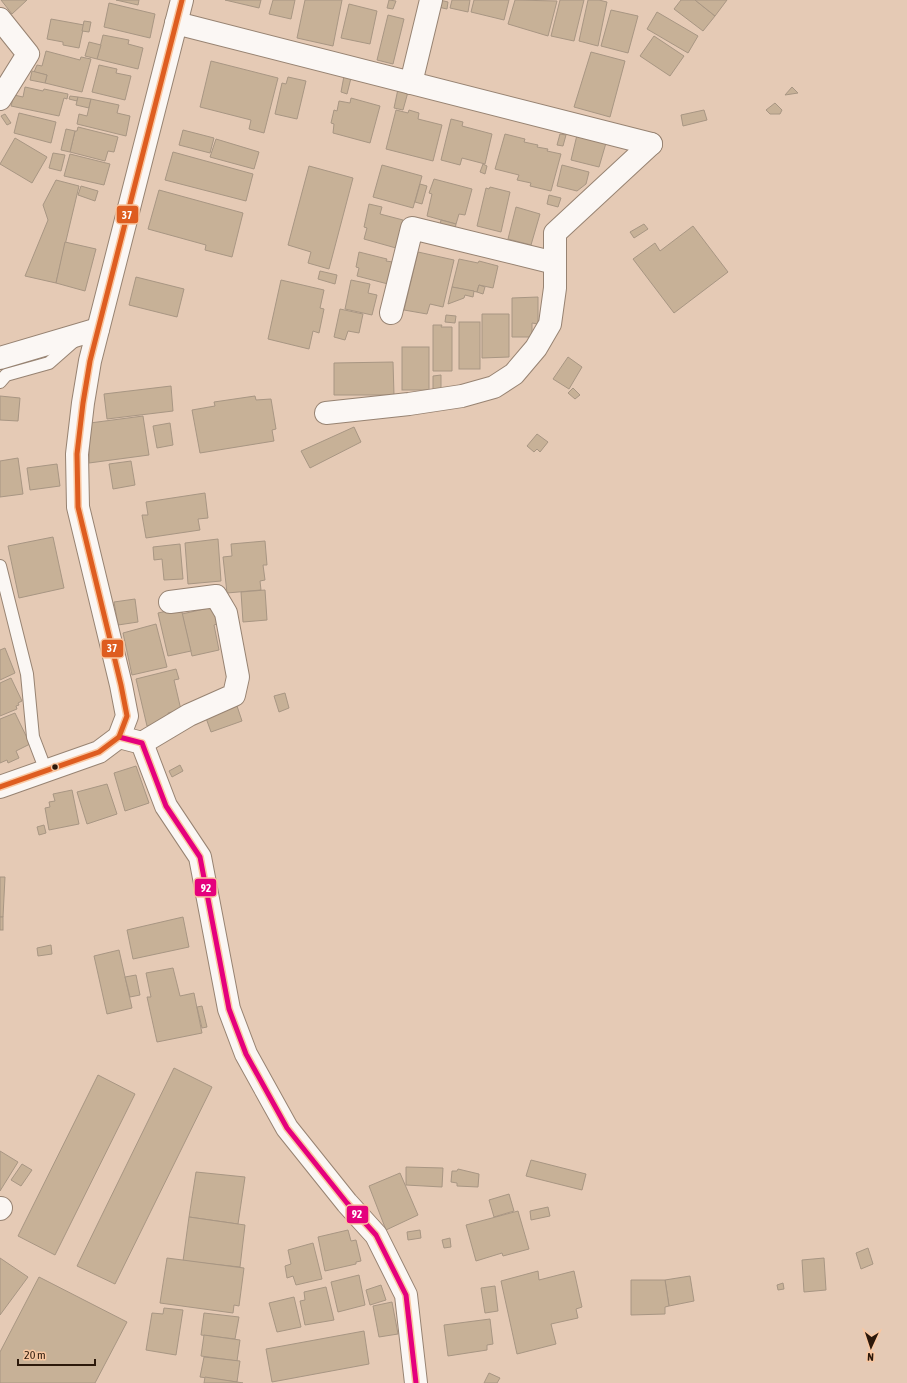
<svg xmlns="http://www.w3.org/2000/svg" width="907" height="1383" font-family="'Asap Condensed',sans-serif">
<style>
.building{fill:#c7b197;stroke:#a89683}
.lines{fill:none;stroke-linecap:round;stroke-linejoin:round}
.service-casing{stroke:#978372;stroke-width:14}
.minor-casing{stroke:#978372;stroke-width:24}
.tertiary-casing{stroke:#978372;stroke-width:24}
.service{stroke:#fbf7f4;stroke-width:12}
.minor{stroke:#fbf7f4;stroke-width:22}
.tertiary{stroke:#fbf7f4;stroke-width:22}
.bus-1-casing{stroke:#f9c7a1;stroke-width:8}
.bus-2-casing{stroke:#f9c7a1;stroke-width:8}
.bus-1{stroke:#e5007d;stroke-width:5}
.bus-2{stroke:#de5d20;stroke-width:5}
.bus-dot{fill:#2c190b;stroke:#f9c7a1;stroke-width:1.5}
.line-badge{stroke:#f9c7a1;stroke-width:1.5}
.badge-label{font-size:11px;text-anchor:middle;font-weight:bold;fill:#fff}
</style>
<rect width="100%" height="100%" fill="#e5cab5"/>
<g class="building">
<path d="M 1,0 L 27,0 L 12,14 Z"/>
<path d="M 116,0 L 139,0 L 138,5 Z"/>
<path d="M 225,0 L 261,0 L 259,8 Z"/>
<path d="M 273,0 L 295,0 L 291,19 L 269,14 Z"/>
<path d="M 305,0 L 342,0 L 333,46 L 297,38 Z"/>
<path d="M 389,0 L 396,1 L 393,9 L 387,8 Z"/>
<path d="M 440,0 L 448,2 L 447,9 L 438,7 Z"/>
<path d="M 452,0 L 470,0 L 468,12 L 450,8 Z"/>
<path d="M 474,0 L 509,0 L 504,20 L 471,12 Z"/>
<path d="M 515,0 L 557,1 L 548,36 L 508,24 Z"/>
<path d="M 560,0 L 584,0 L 574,41 L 551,36 Z"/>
<path d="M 588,0 L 599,0 L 607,2 L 598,46 L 579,41 Z"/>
<path d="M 681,0 L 695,0 L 715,16 L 703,31 L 674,9 Z"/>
<path d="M 695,0 L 727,0 L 715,16 Z"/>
<path d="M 109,3 L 155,14 L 150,38 L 104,27 Z"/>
<path d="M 349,4 L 377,11 L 370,44 L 341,38 Z"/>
<path d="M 611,10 L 638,16 L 628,53 L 601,46 Z"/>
<path d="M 657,12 L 698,36 L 688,53 L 647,29 Z"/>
<path d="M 388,15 L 404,19 L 393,64 L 377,60 Z"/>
<path d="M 51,19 L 84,25 L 79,48 L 63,45 L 63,42 L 47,39 Z"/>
<path d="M 84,21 L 91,22 L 89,32 L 82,31 Z"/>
<path d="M 103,35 L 129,40 L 128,44 L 143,48 L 138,69 L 97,59 Z"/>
<path d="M 654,36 L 684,56 L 670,76 L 640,56 Z"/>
<path d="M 89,42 L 101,45 L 97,59 L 85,56 Z"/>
<path d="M 46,51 L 80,60 L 81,57 L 91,59 L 82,92 L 45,83 L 47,75 L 34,72 L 37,65 L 42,66 Z"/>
<path d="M 591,52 L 625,61 L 610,117 L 574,107 Z"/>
<path d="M 211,61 L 278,78 L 264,133 L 249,129 L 251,120 L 200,107 Z"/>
<path d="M 99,65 L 117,69 L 116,73 L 131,76 L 125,100 L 92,92 Z"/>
<path d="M 32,71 L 47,75 L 45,83 L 30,80 Z"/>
<path d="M 344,76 L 351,78 L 347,94 L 341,92 Z"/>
<path d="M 288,77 L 306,81 L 297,119 L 275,114 L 282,83 L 286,84 Z"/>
<path d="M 25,87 L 43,91 L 44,89 L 68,94 L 67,99 L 64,98 L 59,116 L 11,106 L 14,95 L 23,97 Z"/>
<path d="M 792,87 L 798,93 L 785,95 Z"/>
<path d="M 398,89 L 408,92 L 403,110 L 394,108 Z"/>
<path d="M 70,96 L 78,97 L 77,101 L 69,99 Z"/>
<path d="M 78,97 L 91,99 L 89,108 L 76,105 Z"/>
<path d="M 351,98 L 380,106 L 370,143 L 333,133 L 334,124 L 331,123 L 334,110 L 337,111 L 339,101 L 350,103 Z"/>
<path d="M 91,99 L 119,105 L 117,113 L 130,116 L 126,136 L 77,124 L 79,114 L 87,116 Z"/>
<path d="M 775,103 L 782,110 L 780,114 L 770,114 L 766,110 Z"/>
<path d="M 396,110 L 408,113 L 409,110 L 419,113 L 418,119 L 442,125 L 433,161 L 386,149 Z"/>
<path d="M 704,110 L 707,120 L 683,126 L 681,115 Z"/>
<path d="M 19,113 L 56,122 L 51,143 L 14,133 Z"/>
<path d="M 5,114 L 11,123 L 7,125 L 1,116 Z"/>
<path d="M 451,119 L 463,122 L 462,126 L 492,134 L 485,164 L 462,158 L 460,165 L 441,160 Z"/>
<path d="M 78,127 L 118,137 L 114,152 L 108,151 L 105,161 L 70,152 L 75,131 L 77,131 Z"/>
<path d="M 66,129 L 75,131 L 70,152 L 61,150 Z"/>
<path d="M 183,130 L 214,138 L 210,153 L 179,145 Z"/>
<path d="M 505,134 L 525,139 L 524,142 L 538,145 L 537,147 L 548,149 L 547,151 L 561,154 L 551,191 L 530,186 L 531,183 L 517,180 L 519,175 L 495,169 Z"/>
<path d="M 560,134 L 566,135 L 563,146 L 557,145 Z"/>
<path d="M 577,135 L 606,143 L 599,167 L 571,160 Z"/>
<path d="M 15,138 L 47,157 L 32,183 L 0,164 Z"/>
<path d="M 216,139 L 259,152 L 254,169 L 210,157 Z"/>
<path d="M 173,152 L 253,174 L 246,201 L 165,180 Z"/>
<path d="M 53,153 L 65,155 L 61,171 L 49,168 Z"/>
<path d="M 70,154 L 110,164 L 104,185 L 64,176 Z"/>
<path d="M 483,164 L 487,166 L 485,174 L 480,172 Z"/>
<path d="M 382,165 L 422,176 L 413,208 L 373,197 Z"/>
<path d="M 562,165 L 589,172 L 586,184 L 577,191 L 557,186 Z"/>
<path d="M 309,166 L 353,178 L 329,269 L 308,263 L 311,252 L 288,245 Z"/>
<path d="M 434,179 L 472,189 L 465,215 L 459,214 L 456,224 L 427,216 L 432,194 L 429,193 Z"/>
<path d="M 56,180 L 79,186 L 56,283 L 25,276 L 48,220 L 43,205 Z"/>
<path d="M 420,184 L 427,186 L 422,204 L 415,202 Z"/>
<path d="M 81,186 L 98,191 L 95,201 L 78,195 Z"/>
<path d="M 490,187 L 510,192 L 501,232 L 477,226 L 486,188 L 489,189 Z"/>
<path d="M 159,190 L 243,213 L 232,257 L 205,250 L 206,245 L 148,229 Z"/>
<path d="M 549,195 L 561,198 L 558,207 L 547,204 Z"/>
<path d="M 369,204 L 382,207 L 380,214 L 403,220 L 396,248 L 364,239 L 367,228 L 364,227 Z"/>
<path d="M 516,207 L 540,214 L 531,245 L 508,239 Z"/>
<path d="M 441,220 L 456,224 L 455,229 L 440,225 Z"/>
<path d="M 644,224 L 648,229 L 634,238 L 630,232 Z"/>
<path d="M 693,226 L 728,272 L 674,313 L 633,259 L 655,243 L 660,251 Z"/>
<path d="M 65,242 L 96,249 L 85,291 L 56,283 Z"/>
<path d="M 359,252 L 387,259 L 386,261 L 393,262 L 388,284 L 357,276 L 359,268 L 356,267 Z"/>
<path d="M 418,252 L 454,260 L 443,307 L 430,304 L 427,314 L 404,310 Z"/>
<path d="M 459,259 L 478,263 L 479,261 L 498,266 L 493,288 L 479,285 L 477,292 L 452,287 Z"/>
<path d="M 320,271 L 337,275 L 335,284 L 318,279 Z"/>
<path d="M 136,277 L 184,289 L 177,317 L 129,305 Z"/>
<path d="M 281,280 L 324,290 L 320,308 L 324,309 L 319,333 L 313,331 L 309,349 L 268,339 Z"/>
<path d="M 351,280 L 370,284 L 368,293 L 377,295 L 372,315 L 345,309 Z"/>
<path d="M 479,285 L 485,287 L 483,294 L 477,292 Z"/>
<path d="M 452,287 L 474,291 L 473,297 L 465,295 L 464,298 L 448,304 Z"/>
<path d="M 538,297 L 538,324 L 532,323 L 532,337 L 512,337 L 512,298 Z"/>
<path d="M 340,309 L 363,314 L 359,333 L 348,331 L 345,340 L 334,337 Z"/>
<path d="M 482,314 L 509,314 L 509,357 L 482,358 Z"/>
<path d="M 446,315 L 456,316 L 455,323 L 445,322 Z"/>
<rect x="459" y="322" width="21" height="47"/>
<path d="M 433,325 L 442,325 L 441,327 L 452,327 L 452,371 L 433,371 Z"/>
<rect x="402" y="347" width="27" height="43"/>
<path d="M 568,357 L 582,367 L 569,389 L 553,379 Z"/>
<path d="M 393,362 L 394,395 L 334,395 L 334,363 Z"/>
<path d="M 441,375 L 441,390 L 433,391 L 433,376 Z"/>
<path d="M 171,386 L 173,411 L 107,419 L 104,394 Z"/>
<path d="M 573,388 L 580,395 L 575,399 L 568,393 Z"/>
<path d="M 0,396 L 20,398 L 18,421 L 0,420 Z"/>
<path d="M 255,396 L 256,400 L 271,399 L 276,429 L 272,430 L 274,441 L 200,453 L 192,410 L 215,406 L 214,402 Z"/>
<path d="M 143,416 L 149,455 L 89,463 L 90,423 Z"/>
<path d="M 170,423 L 173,445 L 157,448 L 153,426 Z"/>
<path d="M 354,427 L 361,442 L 310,468 L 301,451 Z"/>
<path d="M 537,434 L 548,442 L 540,452 L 537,449 L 534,452 L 527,446 Z"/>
<path d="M 18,458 L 23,494 L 0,497 L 0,461 Z"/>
<path d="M 131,461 L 135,485 L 113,489 L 109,464 Z"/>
<path d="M 57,464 L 60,486 L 30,490 L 27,468 Z"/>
<path d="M 205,493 L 208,518 L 198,519 L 200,530 L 146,538 L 142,515 L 148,515 L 146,502 Z"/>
<path d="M 53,537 L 64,588 L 19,598 L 8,546 Z"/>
<path d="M 218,539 L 221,581 L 188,584 L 185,543 Z"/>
<path d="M 265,541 L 267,565 L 263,565 L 265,580 L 260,581 L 261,590 L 227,593 L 223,557 L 232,556 L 231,544 Z"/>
<path d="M 180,544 L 183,579 L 164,580 L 162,559 L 154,560 L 153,547 Z"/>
<path d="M 265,590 L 267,620 L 243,622 L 241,592 Z"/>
<path d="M 135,599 L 138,622 L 118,625 L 114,602 Z"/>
<path d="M 213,607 L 217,624 L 214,625 L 219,650 L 192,656 L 182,614 Z"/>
<path d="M 181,608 L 191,651 L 168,656 L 158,613 Z"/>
<path d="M 156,624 L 167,667 L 132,675 L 123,633 Z"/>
<path d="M 5,648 L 15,673 L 0,680 L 0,650 Z"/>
<path d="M 176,669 L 179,679 L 174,680 L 181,710 L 168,713 L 170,721 L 147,726 L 136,679 Z"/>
<path d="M 11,678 L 22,701 L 18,703 L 19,705 L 16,706 L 17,709 L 0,716 L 0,683 Z"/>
<path d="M 285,693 L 289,708 L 279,712 L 274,696 Z"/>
<path d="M 237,706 L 242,721 L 211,732 L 206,718 Z"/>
<path d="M 15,713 L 30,744 L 16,751 L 19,758 L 8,763 L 7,760 L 0,763 L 0,719 Z"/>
<path d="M 180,765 L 183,771 L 172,777 L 169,771 Z"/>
<path d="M 136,766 L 149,803 L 125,811 L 114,773 Z"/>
<path d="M 107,784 L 117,814 L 87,824 L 77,792 Z"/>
<path d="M 72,790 L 79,824 L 49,830 L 45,808 L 50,807 L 49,802 L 55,801 L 53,794 Z"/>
<path d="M 44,825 L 46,833 L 39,835 L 37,827 Z"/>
<path d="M 0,877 L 5,877 L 3,917 L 0,917 Z"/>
<rect x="0" y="917" width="3" height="13"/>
<path d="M 183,917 L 189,947 L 133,959 L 127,930 Z"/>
<path d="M 51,945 L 52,954 L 38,956 L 37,948 Z"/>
<path d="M 119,950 L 132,1008 L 107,1014 L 94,956 Z"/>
<path d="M 173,968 L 180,996 L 194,993 L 202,1033 L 157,1042 L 147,997 L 151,997 L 146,973 Z"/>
<path d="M 136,975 L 140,995 L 130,997 L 125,977 Z"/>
<path d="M 202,1006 L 207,1027 L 202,1028 L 197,1007 Z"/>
<path d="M 174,1068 L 212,1087 L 115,1284 L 77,1266 Z"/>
<path d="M 98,1075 L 135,1094 L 55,1255 L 18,1236 Z"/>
<path d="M 0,1151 L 18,1162 L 0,1191 Z"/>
<path d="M 531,1160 L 586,1174 L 582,1190 L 526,1176 Z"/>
<path d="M 22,1164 L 32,1170 L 21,1186 L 11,1180 Z"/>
<path d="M 406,1167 L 443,1168 L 442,1187 L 406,1185 Z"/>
<path d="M 458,1169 L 479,1174 L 478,1187 L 457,1186 L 457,1183 L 451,1182 L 452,1171 L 457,1171 Z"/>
<path d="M 196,1172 L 245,1177 L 238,1224 L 189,1217 Z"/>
<path d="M 400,1173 L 418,1215 L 386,1230 L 369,1186 Z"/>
<path d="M 509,1194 L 514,1211 L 494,1217 L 489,1200 Z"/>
<path d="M 548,1207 L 550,1216 L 531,1220 L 530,1211 Z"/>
<path d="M 518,1211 L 529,1249 L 503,1256 L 502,1253 L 476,1261 L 466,1225 Z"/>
<path d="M 189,1217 L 245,1225 L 240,1267 L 183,1261 Z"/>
<path d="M 348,1230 L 351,1241 L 356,1240 L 361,1261 L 356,1262 L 356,1264 L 325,1271 L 318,1237 Z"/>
<path d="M 420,1230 L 421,1238 L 408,1240 L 407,1232 Z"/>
<path d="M 450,1238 L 451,1247 L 444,1248 L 442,1240 Z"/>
<path d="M 313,1243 L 322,1279 L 296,1285 L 293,1276 L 287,1278 L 285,1266 L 291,1264 L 288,1250 Z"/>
<path d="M 868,1248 L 873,1264 L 861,1269 L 856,1253 Z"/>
<path d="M 0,1258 L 28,1277 L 0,1315 Z"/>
<path d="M 167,1258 L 244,1268 L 239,1306 L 234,1305 L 233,1313 L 160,1303 Z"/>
<path d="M 824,1258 L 826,1290 L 804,1292 L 802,1260 Z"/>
<path d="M 538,1271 L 539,1280 L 574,1271 L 582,1307 L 576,1309 L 578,1318 L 551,1324 L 556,1344 L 517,1354 L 501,1281 Z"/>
<path d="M 359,1275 L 365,1305 L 338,1312 L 331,1282 Z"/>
<path d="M 690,1276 L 694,1301 L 669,1306 L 665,1280 Z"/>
<path d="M 39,1277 L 127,1322 L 95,1383 L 0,1383 L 0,1352 Z"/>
<path d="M 631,1280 L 665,1280 L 669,1306 L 665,1307 L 665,1314 L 631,1315 Z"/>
<path d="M 783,1283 L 784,1289 L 778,1290 L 777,1285 Z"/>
<path d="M 381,1285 L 386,1300 L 370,1305 L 366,1290 Z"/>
<path d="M 495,1286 L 498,1311 L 485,1313 L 481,1288 Z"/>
<path d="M 326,1287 L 334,1320 L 305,1325 L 300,1301 L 305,1300 L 304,1292 Z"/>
<path d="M 294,1297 L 301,1327 L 277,1332 L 269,1303 Z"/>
<path d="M 392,1302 L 398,1334 L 379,1337 L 373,1306 Z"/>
<path d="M 164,1308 L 183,1310 L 176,1355 L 146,1350 L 152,1313 L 163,1314 Z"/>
<path d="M 204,1313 L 239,1317 L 235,1339 L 201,1335 Z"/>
<path d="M 490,1319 L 493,1344 L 487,1345 L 487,1350 L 448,1356 L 444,1325 Z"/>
<path d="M 364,1331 L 369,1364 L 272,1382 L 266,1349 Z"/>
<path d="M 204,1335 L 240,1340 L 237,1361 L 201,1356 Z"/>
<path d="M 204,1357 L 240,1361 L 237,1382 L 200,1377 Z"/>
<path d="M 489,1373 L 500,1378 L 497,1383 L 484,1383 Z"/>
<path d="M 205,1377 L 237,1382 L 243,1383 L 204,1383 Z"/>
</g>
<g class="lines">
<defs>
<g id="service">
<path d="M 0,382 L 6,375 L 49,363 L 74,341"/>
<path d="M 0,566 L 27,674 L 33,737 L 46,771"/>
</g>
<g id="minor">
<path d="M 0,19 L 28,54 L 0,99"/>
<path d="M 176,23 L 651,144"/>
<path d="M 411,83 L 431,0"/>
<path d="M 391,313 L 412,228 L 555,263"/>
<path d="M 0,358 L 98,329"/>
<path d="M 326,413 L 409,404 L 462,396 L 494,387 L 514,374 L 536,348 L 550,324 L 555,288 L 555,233 L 651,144"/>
<path d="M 119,737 L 142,743 L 166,806 L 200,857 L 229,1009 L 246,1054 L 287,1128 L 347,1203 L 376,1235 L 406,1295 L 416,1383"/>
<path d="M 142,743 L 189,715 L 234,695 L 238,677 L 226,613 L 216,596 L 170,602"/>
<path d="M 0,1209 L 1,1208"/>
</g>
<path id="tertiary" d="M 0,787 L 99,752 L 119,737 L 127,716 L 121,685 L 78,507 L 77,454 L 83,403 L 90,361 L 182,0"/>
</defs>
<use href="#service" class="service-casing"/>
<use href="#minor" class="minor-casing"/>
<use href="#tertiary" class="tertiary-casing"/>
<use href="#service" class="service"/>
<use href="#minor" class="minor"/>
<use href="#tertiary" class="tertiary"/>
<defs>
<path id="bus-1" d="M 119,737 L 142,743 L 166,806 L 200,857 L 229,1009 L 246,1054 L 287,1128 L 347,1203 L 376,1235 L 406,1295 L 416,1383"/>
<path id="bus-2" d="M 0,787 L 99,752 L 119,737 L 127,716 L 121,685 L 78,507 L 77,454 L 83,403 L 90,361 L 182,0"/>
</defs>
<use href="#bus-1" class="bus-1-casing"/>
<use href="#bus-2" class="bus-2-casing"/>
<use href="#bus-1" class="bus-1"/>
<use href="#bus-2" class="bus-2"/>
</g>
<circle class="bus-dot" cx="55" cy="767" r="3.5"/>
<g class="line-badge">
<rect x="116" y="205" width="23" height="19" rx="4" fill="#de5d20"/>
<rect x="101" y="639" width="23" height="19" rx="4" fill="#de5d20"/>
<rect x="194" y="878" width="23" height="19" rx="4" fill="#e5007d"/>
<rect x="346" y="1205" width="23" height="19" rx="4" fill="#e5007d"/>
</g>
<g class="badge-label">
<text x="127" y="219">37</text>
<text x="112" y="652">37</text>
<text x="206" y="892">92</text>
<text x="357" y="1218">92</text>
</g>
<g transform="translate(871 1347) rotate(183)" stroke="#f9c7a1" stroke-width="3" paint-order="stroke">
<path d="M0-3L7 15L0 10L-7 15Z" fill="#2c190b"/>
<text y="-6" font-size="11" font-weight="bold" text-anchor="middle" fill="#2c190b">N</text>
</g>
<path d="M18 1359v6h77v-6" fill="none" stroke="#2c190b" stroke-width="2"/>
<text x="24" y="1359" font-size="12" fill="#2c190b" stroke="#f9c7a1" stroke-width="3" paint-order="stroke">20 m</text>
</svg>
